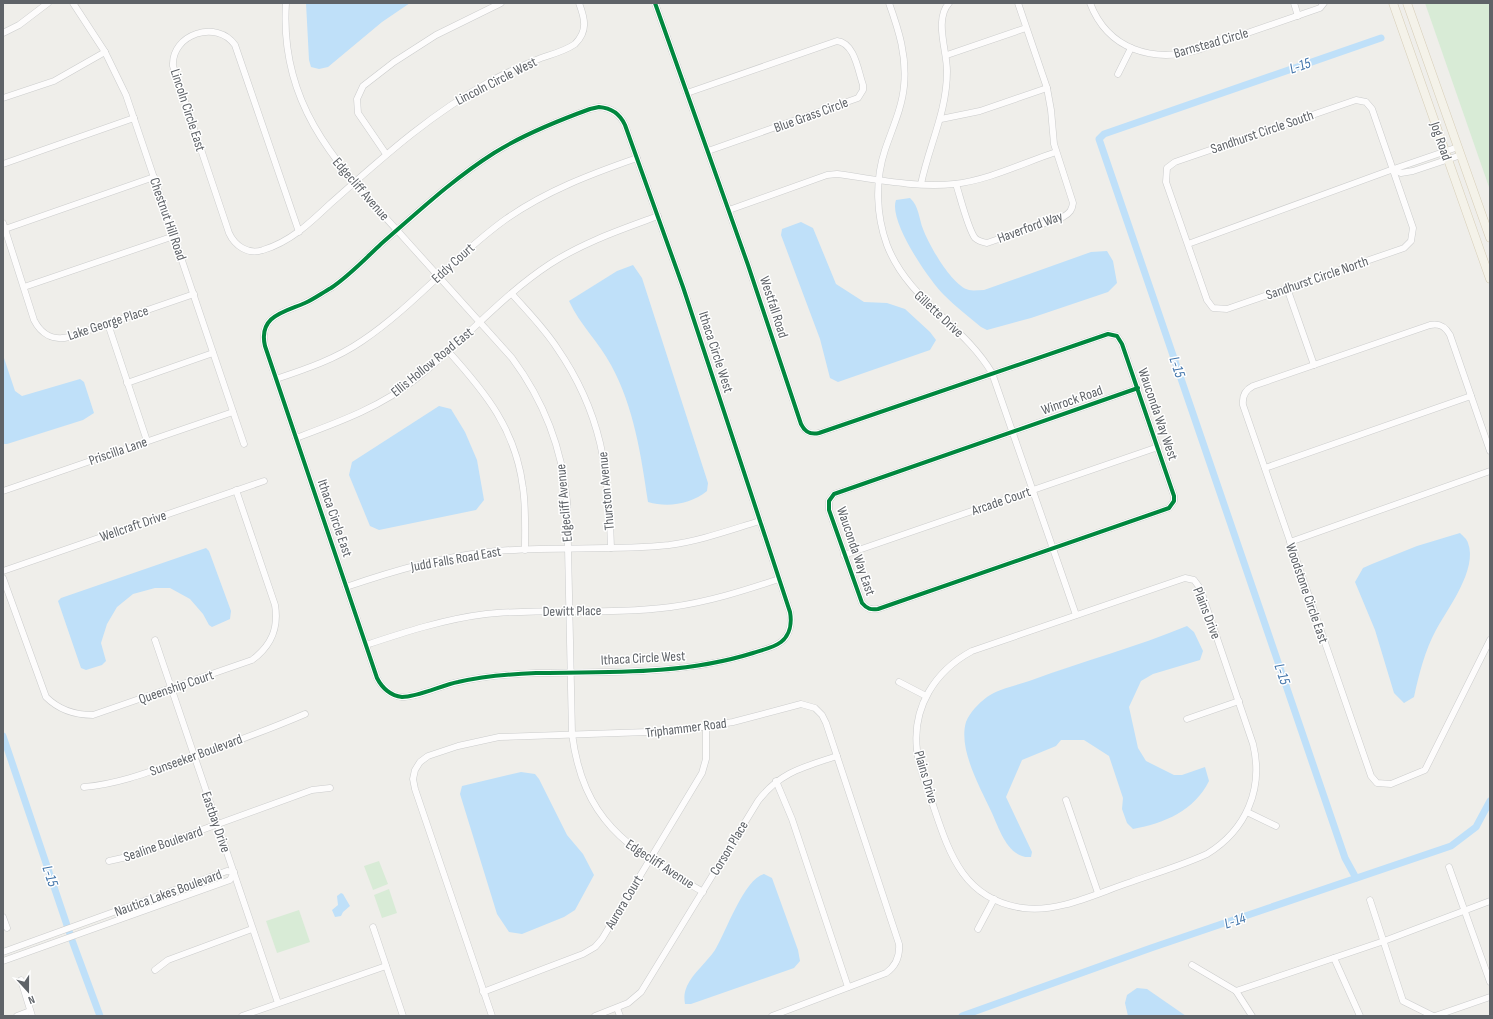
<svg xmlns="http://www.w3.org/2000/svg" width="1493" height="1019" font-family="'Sofia Sans Condensed',sans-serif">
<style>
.green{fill:#d8ebd6}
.water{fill:#bfe0f9}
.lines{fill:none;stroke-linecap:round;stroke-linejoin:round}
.canal{stroke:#bfe0f9;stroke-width:7}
.minor-casing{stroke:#cbcccc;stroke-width:7}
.major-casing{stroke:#d7ceb8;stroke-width:9}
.minor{stroke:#fdfcfc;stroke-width:6}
.major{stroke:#f4f2e9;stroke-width:8}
.cycleway-casing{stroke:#fff;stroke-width:6}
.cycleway{stroke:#00873e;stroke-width:4}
.labels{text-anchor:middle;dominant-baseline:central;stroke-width:3;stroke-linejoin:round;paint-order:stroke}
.street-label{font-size:14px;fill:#5f6368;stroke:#fff}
.water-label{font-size:15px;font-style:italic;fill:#4174aa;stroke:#fff}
</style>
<rect width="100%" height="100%" fill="#efeeea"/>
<g class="green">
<path d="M 1425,3 L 1490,3 L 1490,190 Z"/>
<path d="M 379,861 L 388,884 L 373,890 L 364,866 Z"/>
<path d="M 389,889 L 397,913 L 382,918 L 374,895 Z"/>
<path d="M 299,910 L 310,942 L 277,953 L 266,921 Z"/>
</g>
<g class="water">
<path d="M 306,3 L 410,3 L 382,22 L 328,67 L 319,69 L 311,67 L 309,60 Z"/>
<path d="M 910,198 C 919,206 919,219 923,229 C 929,245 952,286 969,290 C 973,291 979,290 984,290 L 1091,252 L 1107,251 L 1113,261 L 1117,283 L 1108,292 L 1031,318 L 987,330 L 981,327 C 969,317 956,307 944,295 C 929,280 888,221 896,200 Z"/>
<path d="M 801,222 L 813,228 L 836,284 L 864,302 L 887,303 L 905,309 L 930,332 L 936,340 L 930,350 L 838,382 L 830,378 L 820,339 L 781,235 L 782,229 Z"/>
<path d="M 633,265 L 642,278 L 708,483 L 707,491 C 691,504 668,508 648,502 C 641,455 634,407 611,365 C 599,342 580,325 569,301 L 617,271 Z"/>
<path d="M 3,355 L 15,391 L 22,396 L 80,379 L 84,382 L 94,413 L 83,420 L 7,444 L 3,444 Z"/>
<path d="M 439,406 L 451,409 L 465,432 L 477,460 L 484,500 L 476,510 L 379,530 L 370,526 L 349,475 L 352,462 Z"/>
<path d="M 1460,533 C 1463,536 1467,539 1468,543 C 1478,569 1448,608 1436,630 C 1425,650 1419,674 1414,697 L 1404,703 L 1394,693 L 1375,630 L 1355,582 L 1363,568 L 1372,564 L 1417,546 Z"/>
<path d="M 206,548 L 209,551 L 231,611 L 230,619 L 212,627 L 209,625 L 203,614 L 190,599 L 170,588 L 155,588 L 133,594 L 117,607 L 107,624 L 101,643 L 106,661 L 102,665 L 86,670 L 81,668 L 58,601 L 61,598 Z"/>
<path d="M 1187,626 L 1194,632 L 1203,651 L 1200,660 L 1153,674 L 1141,681 L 1129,707 L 1138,748 L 1146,761 L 1174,775 L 1182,775 L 1205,767 L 1209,781 C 1194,811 1165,823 1133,829 L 1127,823 L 1122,809 L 1123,798 L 1109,756 L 1084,740 L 1061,740 L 1056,746 L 1022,760 L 1006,797 L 1032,852 L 1031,857 C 1008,859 999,828 991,811 C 980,787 958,749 966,722 C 970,712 979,703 987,697 C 999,688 1019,685 1032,680 C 1084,661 1136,647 1187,626 Z"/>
<path d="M 521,772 L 535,774 L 539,779 L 567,835 L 583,854 L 594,875 L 575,910 L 564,917 L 522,934 L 509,932 L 497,914 L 460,794 L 462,786 Z"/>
<path d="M 764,874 L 772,878 L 798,950 L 800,961 L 794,968 L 691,1004 L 685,1004 C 684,997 684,993 687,986 C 693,973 707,962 715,950 C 726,932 744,879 764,874 Z"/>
<path d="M 341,893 L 343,894 L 350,906 L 343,912 L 341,916 L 335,917 L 332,910 L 338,905 L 337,896 Z"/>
<path d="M 1137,988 L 1147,989 L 1186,1016 L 1128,1016 L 1125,1003 L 1127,995 Z"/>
</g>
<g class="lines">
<g class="canal">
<path d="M 3,736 L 73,943 L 100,1016"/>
<path d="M 1356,878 L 1345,858 L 1099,139 L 1104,134 L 1381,38"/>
<path d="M 962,1016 L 1151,948 L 1451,846 L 1476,827 L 1490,801"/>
</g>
<defs>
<g id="minor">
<path d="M 73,3 L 105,52 L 126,95 L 244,444"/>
<path d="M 286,3 C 279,108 340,167 404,238 C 440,278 476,318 512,358 C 544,401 562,447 567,501 L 572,734 C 584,825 631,849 703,892"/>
<path d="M 655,3 L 748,265 L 801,424 C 805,432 810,435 819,433 L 1108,334 L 1117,336 L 1122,344 L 1174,496 L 1174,501 L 1169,508 L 878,609 C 871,610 867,609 862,603 L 829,510 L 829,501 L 834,494 L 1138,388"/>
<path d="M 889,3 C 899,31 907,56 904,86 C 902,108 892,129 885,150 C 875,180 876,215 887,245 C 908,300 963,324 992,373 L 1076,615"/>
<path d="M 1090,3 C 1108,50 1153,63 1198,50 L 1320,8 L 1324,3"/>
<path d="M 1294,3 L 1298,16"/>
<path d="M 3,33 L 19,25 L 48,3"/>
<path d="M 947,55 L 1026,28"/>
<path d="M 1118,74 L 1131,48"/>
<path d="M 687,93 L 837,41 C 855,43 858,71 863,85 L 863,90 L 858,98 L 708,151"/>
<path d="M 3,98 L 54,81 L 105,52"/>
<path d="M 1356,100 L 1366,102 L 1372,109 L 1413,228 L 1411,241 L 1404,248 L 1227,309 L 1213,308 L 1207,300 L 1166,182 L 1167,168 L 1175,162 Z"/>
<path d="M 599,107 C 612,108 620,114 625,125 L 683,287 L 790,612 C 792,623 790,635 781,642 C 773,648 762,650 753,653 C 683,675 609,672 536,673 C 510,674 484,676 458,682 C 442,685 418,697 402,697 C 391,696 382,688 377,678 L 265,346 C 258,316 284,312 305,303 C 314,299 322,293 331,288 C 349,276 365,259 381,244 C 418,212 453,179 494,153 C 524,134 557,121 590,109 Z"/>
<path d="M 941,119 L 980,111 L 1047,88"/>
<path d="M 386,154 L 358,113 L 357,99 L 363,86 L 394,62 L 436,35 L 501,3"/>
<path d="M 3,164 L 134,118"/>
<path d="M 1393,169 L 1401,173 L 1413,171 L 1461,155"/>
<path d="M 921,184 C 929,145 947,112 947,71 C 947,50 934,20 949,3"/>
<path d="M 956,184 C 960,196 968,229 975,238 C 978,241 982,242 987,243 L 1063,217 C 1070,213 1072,210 1073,203 L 1054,144 L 1051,110 L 1047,88 L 1018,3"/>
<path d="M 729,210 L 827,175 L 837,174 C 874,179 917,188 954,184 C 989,180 1023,163 1056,152"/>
<path d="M 3,223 L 34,320 C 41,334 53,341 69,337 L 194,294"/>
<path d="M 5,229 L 154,177"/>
<path d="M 299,232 L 235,45 C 217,19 171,34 173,66 L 229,233 C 235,246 248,255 263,250 C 290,242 310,223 330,204 C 381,159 429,115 489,82 C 505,73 524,65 541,58 C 553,54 565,51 575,44 C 588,31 585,19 579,3"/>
<path d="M 1188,244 L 1388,171 L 1458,147"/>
<path d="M 24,287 L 174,236"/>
<path d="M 1287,288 L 1314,365"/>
<path d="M 512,294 C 527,311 544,328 557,348 C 602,413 609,471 611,548"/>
<path d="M 108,324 L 147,441"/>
<path d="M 448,351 C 486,393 516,430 523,488 C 526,508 525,529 525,550"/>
<path d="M 276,379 C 306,369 336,359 362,341 C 414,306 454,256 506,219 C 546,191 591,174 637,158"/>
<path d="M 127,383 L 213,353"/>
<path d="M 296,438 C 339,422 381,407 417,378 C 463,342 501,296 550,264 C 584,242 620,230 658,216"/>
<path d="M 1490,451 L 1450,335 C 1445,326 1439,323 1430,325 L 1253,386 C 1245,390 1242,396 1243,405 L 1371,776 L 1377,783 L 1391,784 L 1425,770 L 1490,640"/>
<path d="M 1265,468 L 1471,396"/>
<path d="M 3,491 L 233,412"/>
<path d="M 1290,542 L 1490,471"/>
<path d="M 844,555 L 1158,447"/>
<path d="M 3,571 L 264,481"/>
<path d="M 3,578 L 46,697 C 59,710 74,715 93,715 L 252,660 C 271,646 279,629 275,605 L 236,490"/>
<path d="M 1185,578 L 1194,580 L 1200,588 L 1253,744 C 1264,789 1246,830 1207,854 C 1183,865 1156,873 1131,882 C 1097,893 1059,913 1023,908 C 965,900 950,856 934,808 C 928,789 919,770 917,750 C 912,707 935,671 972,651 Z"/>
<path d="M 346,587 C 396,570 444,556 496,551 C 554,546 612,551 669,545 C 700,541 730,530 760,521"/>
<path d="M 155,640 L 278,1003"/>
<path d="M 366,645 C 405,632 445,619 486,614 C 547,608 610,615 671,607 C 708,602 743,591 779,579"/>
<path d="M 899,682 L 926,696"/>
<path d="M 1187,719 L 1239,701"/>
<path d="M 776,781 L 792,819 L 848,987"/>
<path d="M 84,787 C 119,784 152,771 186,759 C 226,745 266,731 305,714"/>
<path d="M 1066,800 L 1098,893"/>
<path d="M 1247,812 L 1276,826"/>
<path d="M 109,861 L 127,857 L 312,790 L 330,788"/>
<path d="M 1449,867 L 1490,982"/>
<path d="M 1370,900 L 1403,1001 L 1433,1016"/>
<path d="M 3,917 L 7,928"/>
<path d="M 373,927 L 403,1016"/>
<path d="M 978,929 L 994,899"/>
<path d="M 3,952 L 227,871 L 234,872 L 230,880 L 3,961"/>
<path d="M 1334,958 L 1360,1016"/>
<path d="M 1192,965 L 1236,991 L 1252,1016"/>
<path d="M 155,970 L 168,960 L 252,929"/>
<path d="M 21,980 L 32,1016"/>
<path d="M 1236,991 L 1384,941 L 1490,901"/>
<path d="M 483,992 L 583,954 L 595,947 L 602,939 L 702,773 L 706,759 L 706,727"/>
<path d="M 617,1008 L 620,1016"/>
<path d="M 17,1016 L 30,1011"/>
<path d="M 242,1016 L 386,966"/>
<path d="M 492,1016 L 415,789 L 413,779 L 415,770 L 420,762 L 428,756 L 458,746 L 499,737 L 677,731 L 733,722 L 801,704 L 815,708 L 822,715 L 826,723 L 899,944 C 900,957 896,966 886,973 L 772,1016"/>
<path d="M 595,1016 L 628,1003 L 641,992 L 758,801 C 780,772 804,767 837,756"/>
<path d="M 1435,1016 L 1490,997"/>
</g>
<g id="major">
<path d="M 1393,3 L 1490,279"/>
<path d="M 1407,3 L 1490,238"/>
</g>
</defs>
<use href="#minor" class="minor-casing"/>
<use href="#major" class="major-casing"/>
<use href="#minor" class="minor"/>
<use href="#major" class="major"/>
<defs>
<g id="cycleway">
<path d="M 655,3 L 748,265 L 801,424 C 805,432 810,435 819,433 L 1108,334 L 1117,336 L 1122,344 L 1174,496 L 1174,501 L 1169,508 L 878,609 C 871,610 867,609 862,603 L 829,510 L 829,501 L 834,494 L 1138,388"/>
<path d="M 599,107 C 612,108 620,114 625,125 L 683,287 L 790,612 C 792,623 790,635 781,642 C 773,648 762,650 753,653 C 683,675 609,672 536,673 C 510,674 484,676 458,682 C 442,685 418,697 402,697 C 391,696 382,688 377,678 L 265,346 C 258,316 284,312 305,303 C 314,299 322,293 331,288 C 349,276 365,259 381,244 C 418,212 453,179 494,153 C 524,134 557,121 590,109 Z"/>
</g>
</defs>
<use href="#cycleway" class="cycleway-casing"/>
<use href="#cycleway" class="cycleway"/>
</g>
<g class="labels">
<g class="street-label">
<text transform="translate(1211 43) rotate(-16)">Barnstead Circle</text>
<text transform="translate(496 81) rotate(-27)">Lincoln Circle West</text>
<text transform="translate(188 110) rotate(72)">Lincoln Circle East</text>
<text transform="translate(811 115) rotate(-20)">Blue Grass Circle</text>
<text transform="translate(1262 132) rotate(-19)">Sandhurst Circle South</text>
<text transform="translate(1441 141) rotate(71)">Jog Road</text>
<text transform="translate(361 189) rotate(49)">Edgecliff Avenue</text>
<text transform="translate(168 219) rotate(71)">Chestnut Hill Road</text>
<text transform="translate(1030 227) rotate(-20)">Haverford Way</text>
<text transform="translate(453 263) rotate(-42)">Eddy Court</text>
<text transform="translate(1317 278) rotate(-19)">Sandhurst Circle North</text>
<text transform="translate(774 307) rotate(72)">Westfall Road</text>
<text transform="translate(939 314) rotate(43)">Gillette Drive</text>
<text transform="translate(108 323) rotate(-18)">Lake George Place</text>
<text transform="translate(716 352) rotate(72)">Ithaca Circle West</text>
<text transform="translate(432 362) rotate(-39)">Ellis Hollow Road East</text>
<text transform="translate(1072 400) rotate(-19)">Winrock Road</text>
<text transform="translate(1158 414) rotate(71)">Wauconda Way West</text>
<text transform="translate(118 451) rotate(-19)">Priscilla Lane</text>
<text transform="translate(606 491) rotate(-95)">Thurston Avenue</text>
<text transform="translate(1001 501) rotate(-19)">Arcade Court</text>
<text transform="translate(564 503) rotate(-95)">Edgecliff Avenue</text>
<text transform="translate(335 518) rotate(71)">Ithaca Circle East</text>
<text transform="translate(133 526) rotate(-19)">Wellcraft Drive</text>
<text transform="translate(856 551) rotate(71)">Wauconda Way East</text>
<text transform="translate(456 559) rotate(-10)">Judd Falls Road East</text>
<text transform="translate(1307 593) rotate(71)">Woodstone Circle East</text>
<text transform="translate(572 611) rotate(-1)">Dewitt Place</text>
<text transform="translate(1207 613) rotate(69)">Plains Drive</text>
<text transform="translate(643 658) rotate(-3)">Ithaca Circle West</text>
<text transform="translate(176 687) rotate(-19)">Queenship Court</text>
<text transform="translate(686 728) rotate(-7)">Triphammer Road</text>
<text transform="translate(196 755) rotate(-20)">Sunseeker Boulevard</text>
<text transform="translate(926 777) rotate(74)">Plains Drive</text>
<text transform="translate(216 822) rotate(71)">Eastbay Drive</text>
<text transform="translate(163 844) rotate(-19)">Sealine Boulevard</text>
<text transform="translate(729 848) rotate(-59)">Corson Place</text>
<text transform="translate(660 864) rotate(33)">Edgecliff Avenue</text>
<text transform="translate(168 893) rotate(-20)">Nautica Lakes Boulevard</text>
<text transform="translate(624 902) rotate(-59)">Aurora Court</text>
</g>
<g class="water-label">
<text transform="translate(1300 66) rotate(-19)">L-15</text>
<text transform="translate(1177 367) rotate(71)">L-15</text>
<text transform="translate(1282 674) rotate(71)">L-15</text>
<text transform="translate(50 876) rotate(71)">L-15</text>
<text transform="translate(1235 921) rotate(-19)">L-14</text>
</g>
</g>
<rect width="1493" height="1019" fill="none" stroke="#5f6368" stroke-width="8"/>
<g transform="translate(28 991) rotate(159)" stroke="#ffffff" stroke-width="3" paint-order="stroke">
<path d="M0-3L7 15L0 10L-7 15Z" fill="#5f6368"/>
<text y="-6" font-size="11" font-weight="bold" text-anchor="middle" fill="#5f6368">N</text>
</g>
</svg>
